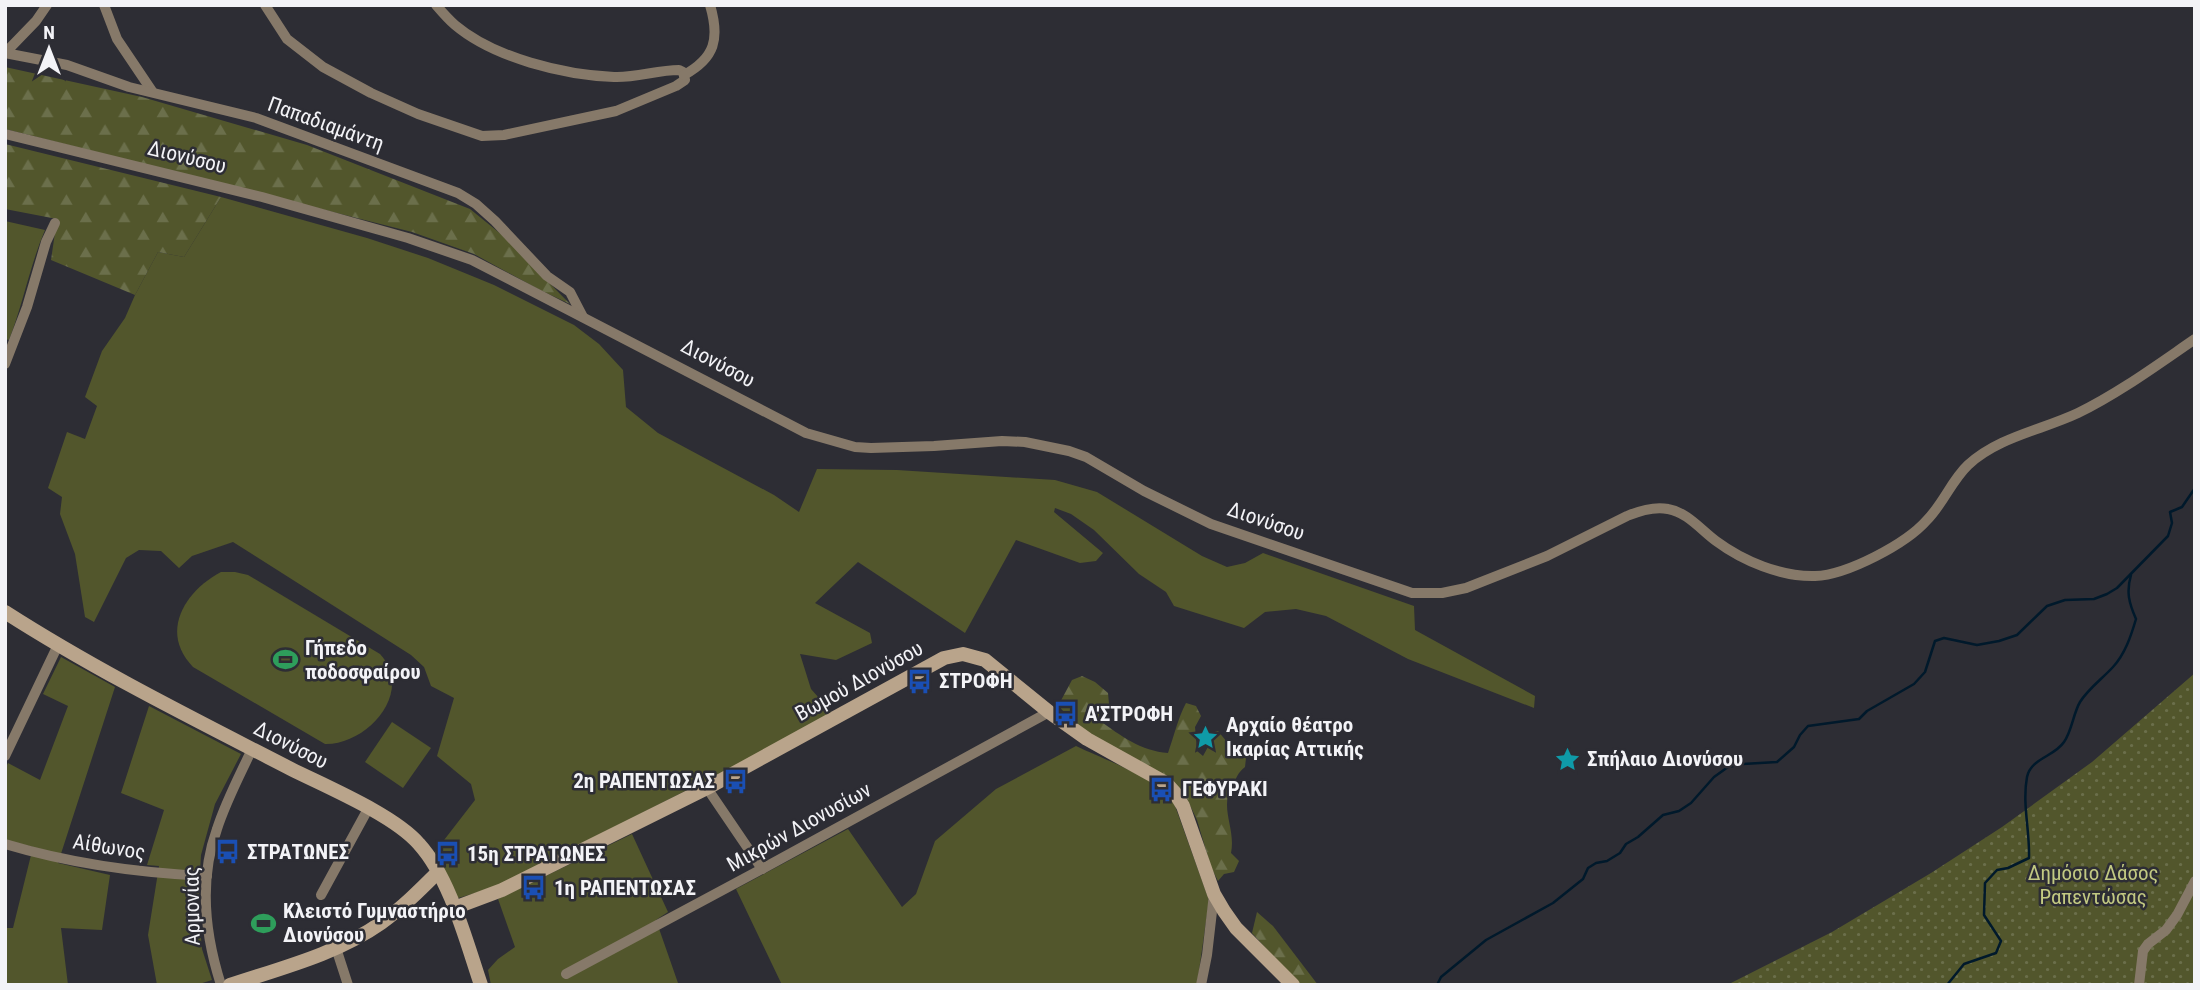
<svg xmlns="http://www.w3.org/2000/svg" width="2200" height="990" font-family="'Roboto Condensed',sans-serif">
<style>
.green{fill:#52562c}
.forest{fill:url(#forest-firs)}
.park{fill:url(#park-dots)}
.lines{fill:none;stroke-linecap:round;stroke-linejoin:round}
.stream{stroke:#00192b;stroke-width:2.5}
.street{stroke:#867969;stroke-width:10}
.secondary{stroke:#b9a48b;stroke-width:14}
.labels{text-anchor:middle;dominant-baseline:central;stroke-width:5;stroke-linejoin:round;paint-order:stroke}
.street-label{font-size:21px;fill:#f3f3f7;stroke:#2d2d34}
.poi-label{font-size:21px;font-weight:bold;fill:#f3f3f7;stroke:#2d2d34;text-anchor:start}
.park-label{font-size:21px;fill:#c2c982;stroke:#2d2d34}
</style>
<defs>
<pattern id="forest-firs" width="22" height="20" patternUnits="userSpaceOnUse" patternTransform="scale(1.75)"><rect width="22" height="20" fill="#52562c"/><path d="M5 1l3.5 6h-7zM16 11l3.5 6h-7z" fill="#6b6f4b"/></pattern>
<pattern id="park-dots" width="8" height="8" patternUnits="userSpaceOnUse" patternTransform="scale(1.75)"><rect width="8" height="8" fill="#52562c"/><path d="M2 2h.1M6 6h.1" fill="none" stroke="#6b6f4b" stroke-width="1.8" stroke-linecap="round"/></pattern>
</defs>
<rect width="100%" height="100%" fill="#2d2d34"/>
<g class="green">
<path d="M 221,197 L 367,238 L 428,258 L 494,285 L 574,325 L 599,344 L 623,370 L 626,407 L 658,433 L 774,495 L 799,512 L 817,469 L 897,470 L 1055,480 L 1097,492 L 1202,556 L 1227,567 L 1245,563 L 1263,553 L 1414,606 L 1415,630 L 1535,696 L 1534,708 L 1408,659 L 1326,616 L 1296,609 L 1265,612 L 1244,628 L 1174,606 L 1166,592 L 1139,574 L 1094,530 L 1071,514 L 1055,508 L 1054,512 L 1103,553 L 1096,561 L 1080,563 L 1016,540 L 965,633 L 858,562 L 815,603 L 870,633 L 872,643 L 836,660 L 800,654 L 811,689 L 834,715 L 499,886 L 455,899 L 434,853 L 475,800 L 471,784 L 437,756 L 454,698 L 431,686 L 424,667 L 411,655 L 233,542 L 192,556 L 179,568 L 161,551 L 139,550 L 126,558 L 94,622 L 85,617 L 75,554 L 60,514 L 62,497 L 48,488 L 67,432 L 85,439 L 97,406 L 85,397 L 102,351 L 125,318 L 135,295 L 158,252 L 184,257 Z"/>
<path d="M 5,221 L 45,230 C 30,265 23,304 9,340 L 5,339 Z"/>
<path d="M 221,572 L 235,572 L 248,575 L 380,654 C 415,692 367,745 325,744 L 193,667 C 159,632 185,591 221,572 Z"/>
<path d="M 61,657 L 115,687 L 58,863 L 110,875 L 102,930 L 61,928 L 68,985 L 5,985 L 5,928 L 13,928 L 33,847 L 5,840 L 5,769 L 8,763 L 40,780 L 68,706 L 43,694 Z"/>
<path d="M 149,706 L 241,754 L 215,804 L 201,855 L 198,905 L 202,949 L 212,980 L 196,985 L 157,985 L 148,935 L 159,866 L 147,865 L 164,810 L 121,793 Z"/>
<path d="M 392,722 L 431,748 L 403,788 L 365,762 Z"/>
<path d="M 1076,746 C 1105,760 1156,777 1174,803 L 1209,900 L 1197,985 L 782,985 L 736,889 L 848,829 L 902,907 L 916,894 L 935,841 L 996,789 Z"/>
<path d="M 632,834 L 668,912 L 656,920 L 678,983 L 491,985 L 488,970 L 498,959 L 515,947 L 498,899 Z"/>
</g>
<g class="forest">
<path d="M 5,67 L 142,97 L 307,145 L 470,209 L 502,235 L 570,304 L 540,290 L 474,254 L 412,232 L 5,129 Z"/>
<path d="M 5,144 L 221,197 L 184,257 L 158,252 L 135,295 L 51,260 L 57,219 L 5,209 Z"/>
<path d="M 1082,676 L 1095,682 L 1108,693 L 1109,704 L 1099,711 L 1099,720 C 1121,736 1141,751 1168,753 C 1174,736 1178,718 1186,703 L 1196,706 L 1201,716 L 1195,727 L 1197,751 L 1203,756 L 1208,747 L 1211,733 L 1218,731 L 1231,747 L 1239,750 L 1246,758 L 1245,767 C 1237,773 1237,778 1232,786 C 1219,808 1236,828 1231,853 L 1239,861 L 1234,872 L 1224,874 L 1218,881 L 1211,867 L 1197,820 L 1187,799 L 1081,728 L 1058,706 L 1072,680 Z"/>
<path d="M 1257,912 L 1273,926 L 1318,985 L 1299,985 L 1252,933 Z"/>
</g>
<path class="park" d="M 2195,673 L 2195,985 L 1727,985 L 1832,932 L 1931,873 L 2002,827 L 2092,762 Z"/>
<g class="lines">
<g class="stream">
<path d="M 1437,985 L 1441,977 L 1486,940 L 1553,903 L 1583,879 L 1588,868 L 1596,863 L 1607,861 L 1620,853 L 1626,844 L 1638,837 L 1663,815 L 1679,811 L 1691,803 L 1714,777 L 1728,767 L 1743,764 L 1777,762 L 1794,747 L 1800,735 L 1808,726 L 1859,719 L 1867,711 L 1914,684 L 1925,672 L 1935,641 L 1944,638 L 1977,645 L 1999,641 L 2017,635 L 2047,606 L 2065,600 L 2094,599 L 2107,594 L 2117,588 L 2168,536 L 2172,523 L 2170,512 L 2182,507 L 2195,488"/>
<path d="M 1947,985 L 1964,964 L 1996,953 L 2001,941 L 1984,915 L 1985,883 L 1997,870 L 2008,868 L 2029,858 C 2030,831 2022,804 2027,777 C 2031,758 2054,757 2064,742 C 2072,731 2073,714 2080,702 C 2088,689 2103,678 2113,667 C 2125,654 2131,636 2136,619 C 2129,603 2126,592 2131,575"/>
</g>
<g class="street">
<path d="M 104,5 L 117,39 L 152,91"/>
<path d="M 265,5 L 287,39 L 323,67 L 371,93 L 418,114 L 482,136 L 504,135 L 616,111 L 676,86 L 685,80 L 683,72 L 679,70 C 657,70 636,78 614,77 C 564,75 494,58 455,25 C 448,19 442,12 436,5"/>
<path d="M 6,52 L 36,21 L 47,5"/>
<path d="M 5,53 L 67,65 L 129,87 L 256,118 L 458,193 L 476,204 L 495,221 L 547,276 L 570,292 L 583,317"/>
<path d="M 684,75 C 715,58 720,39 710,5"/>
<path d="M 5,134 L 262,197 L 408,238 L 472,260 L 806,433 L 855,447 L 871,448 L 934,446 L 1002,441 L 1025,442 L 1069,451 L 1086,457 L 1144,491 L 1211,524 L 1412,593 L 1442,593 L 1466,588 L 1547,556 L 1627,516 C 1639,511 1654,506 1668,509 C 1687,512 1701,530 1716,541 C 1743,561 1781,577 1815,576 C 1847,575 1906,544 1927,520 C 1943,504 1952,480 1968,465 C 1998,437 2042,430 2078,413 C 2119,393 2157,365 2195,339"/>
<path d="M 5,364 L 27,307 L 46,242 L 55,223"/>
<path d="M 5,756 L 58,645"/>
<path d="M 707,788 L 762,869"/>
<path d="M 5,844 C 72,864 138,873 207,876"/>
<path d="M 321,895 L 368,809"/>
<path d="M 336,948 L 348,985"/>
<path d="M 566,974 L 762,869 L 1049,712"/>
<path d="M 221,985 C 205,935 199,879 217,829 C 226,801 240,775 252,749"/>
<path d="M 1201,985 L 1207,955 L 1214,894"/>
<path d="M 2139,985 L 2143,951 L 2148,944 L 2166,930 L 2177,915 L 2195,881"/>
</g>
<g class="secondary">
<path d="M 5,612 C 97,671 194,719 291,769 C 327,787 394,815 419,844 C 450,878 466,941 481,985"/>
<path d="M 454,908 L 502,890 L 707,788 L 944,658 L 963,654 L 985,660 L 1049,712 L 1087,739 L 1166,783 L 1175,793 L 1183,806 L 1214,894 L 1224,911 L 1236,928 L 1293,985"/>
<path d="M 230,985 C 281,968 337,954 381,923 C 402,908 420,890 438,872"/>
</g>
</g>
<defs>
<symbol id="stadium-bare" viewBox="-9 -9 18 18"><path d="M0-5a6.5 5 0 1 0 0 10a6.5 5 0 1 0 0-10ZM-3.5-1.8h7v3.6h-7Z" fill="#2e9e5b" stroke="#2d2d34" stroke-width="2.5" paint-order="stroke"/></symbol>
<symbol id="bus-bare" viewBox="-9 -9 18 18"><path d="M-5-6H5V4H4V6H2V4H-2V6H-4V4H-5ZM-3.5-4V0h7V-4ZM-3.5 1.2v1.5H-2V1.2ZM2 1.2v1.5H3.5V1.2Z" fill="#1a4fb4" stroke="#2d2d34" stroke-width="2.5" paint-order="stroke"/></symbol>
<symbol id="sight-bare" viewBox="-9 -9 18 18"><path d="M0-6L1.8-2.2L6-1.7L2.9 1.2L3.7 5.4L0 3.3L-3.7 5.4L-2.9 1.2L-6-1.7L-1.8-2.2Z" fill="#0f9aa8" stroke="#2d2d34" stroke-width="2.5" paint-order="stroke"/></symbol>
</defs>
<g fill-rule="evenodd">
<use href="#stadium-bare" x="268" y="642" width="35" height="35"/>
<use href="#bus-bare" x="902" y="664" width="35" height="35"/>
<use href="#bus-bare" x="1048" y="696" width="35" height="35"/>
<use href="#sight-bare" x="1188" y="720" width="35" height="35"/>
<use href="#sight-bare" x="1550" y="742" width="35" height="35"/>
<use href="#bus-bare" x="718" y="764" width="35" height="35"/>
<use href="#bus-bare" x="1144" y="772" width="35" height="35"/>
<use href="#bus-bare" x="210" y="834" width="35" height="35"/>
<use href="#bus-bare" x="430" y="836" width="35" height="35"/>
<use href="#bus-bare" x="516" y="870" width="35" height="35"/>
<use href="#stadium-bare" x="246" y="906" width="35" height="35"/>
</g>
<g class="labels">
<g class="street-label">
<text transform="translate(326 124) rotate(20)">Παπαδιαμάντη</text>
<text transform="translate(187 157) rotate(14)">Διονύσου</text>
<text transform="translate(718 363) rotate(28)">Διονύσου</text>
<text transform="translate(1266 521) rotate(19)">Διονύσου</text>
<text transform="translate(859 681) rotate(-29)">Βωμού Διονύσου</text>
<text transform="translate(291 745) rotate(27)">Διονύσου</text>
<text transform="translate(799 827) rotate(-29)">Μικρών Διονυσίων</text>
<text transform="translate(109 847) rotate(9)">Αίθωνος</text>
<text transform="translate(192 906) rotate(-91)">Αρμονίας</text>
</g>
<g class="poi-label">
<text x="305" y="648">Γήπεδο<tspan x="305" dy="24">ποδοσφαίρου</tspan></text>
<text x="939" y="681">ΣΤΡΟΦΗ</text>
<text x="1085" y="714">Α'ΣΤΡΟΦΗ</text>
<text x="1226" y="725">Αρχαίο θέατρο<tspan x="1226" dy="24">Ικαρίας Αττικής</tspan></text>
<text x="1587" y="759">Σπήλαιο Διονύσου</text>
<text x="715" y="781" text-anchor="end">2η ΡΑΠΕΝΤΩΣΑΣ</text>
<text x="1182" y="789">ΓΕΦΥΡΑΚΙ</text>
<text x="247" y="852">ΣΤΡΑΤΩΝΕΣ</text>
<text x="467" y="854">15η ΣΤΡΑΤΩΝΕΣ</text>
<text x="554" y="888">1η ΡΑΠΕΝΤΩΣΑΣ</text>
<text x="283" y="911">Κλειστό Γυμναστήριο<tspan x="283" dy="24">Διονύσου</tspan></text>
</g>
<g class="park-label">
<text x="2093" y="873">Δημόσιο Δάσος<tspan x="2093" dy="24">Ραπεντώσας</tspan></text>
</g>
</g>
<rect width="2200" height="990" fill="none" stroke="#f3f3f7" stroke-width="14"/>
<g transform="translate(49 49)" stroke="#2d2d34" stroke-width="5" paint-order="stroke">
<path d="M0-5L12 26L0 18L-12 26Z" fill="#f3f3f7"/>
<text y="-10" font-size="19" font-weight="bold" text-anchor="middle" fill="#f3f3f7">N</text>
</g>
</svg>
